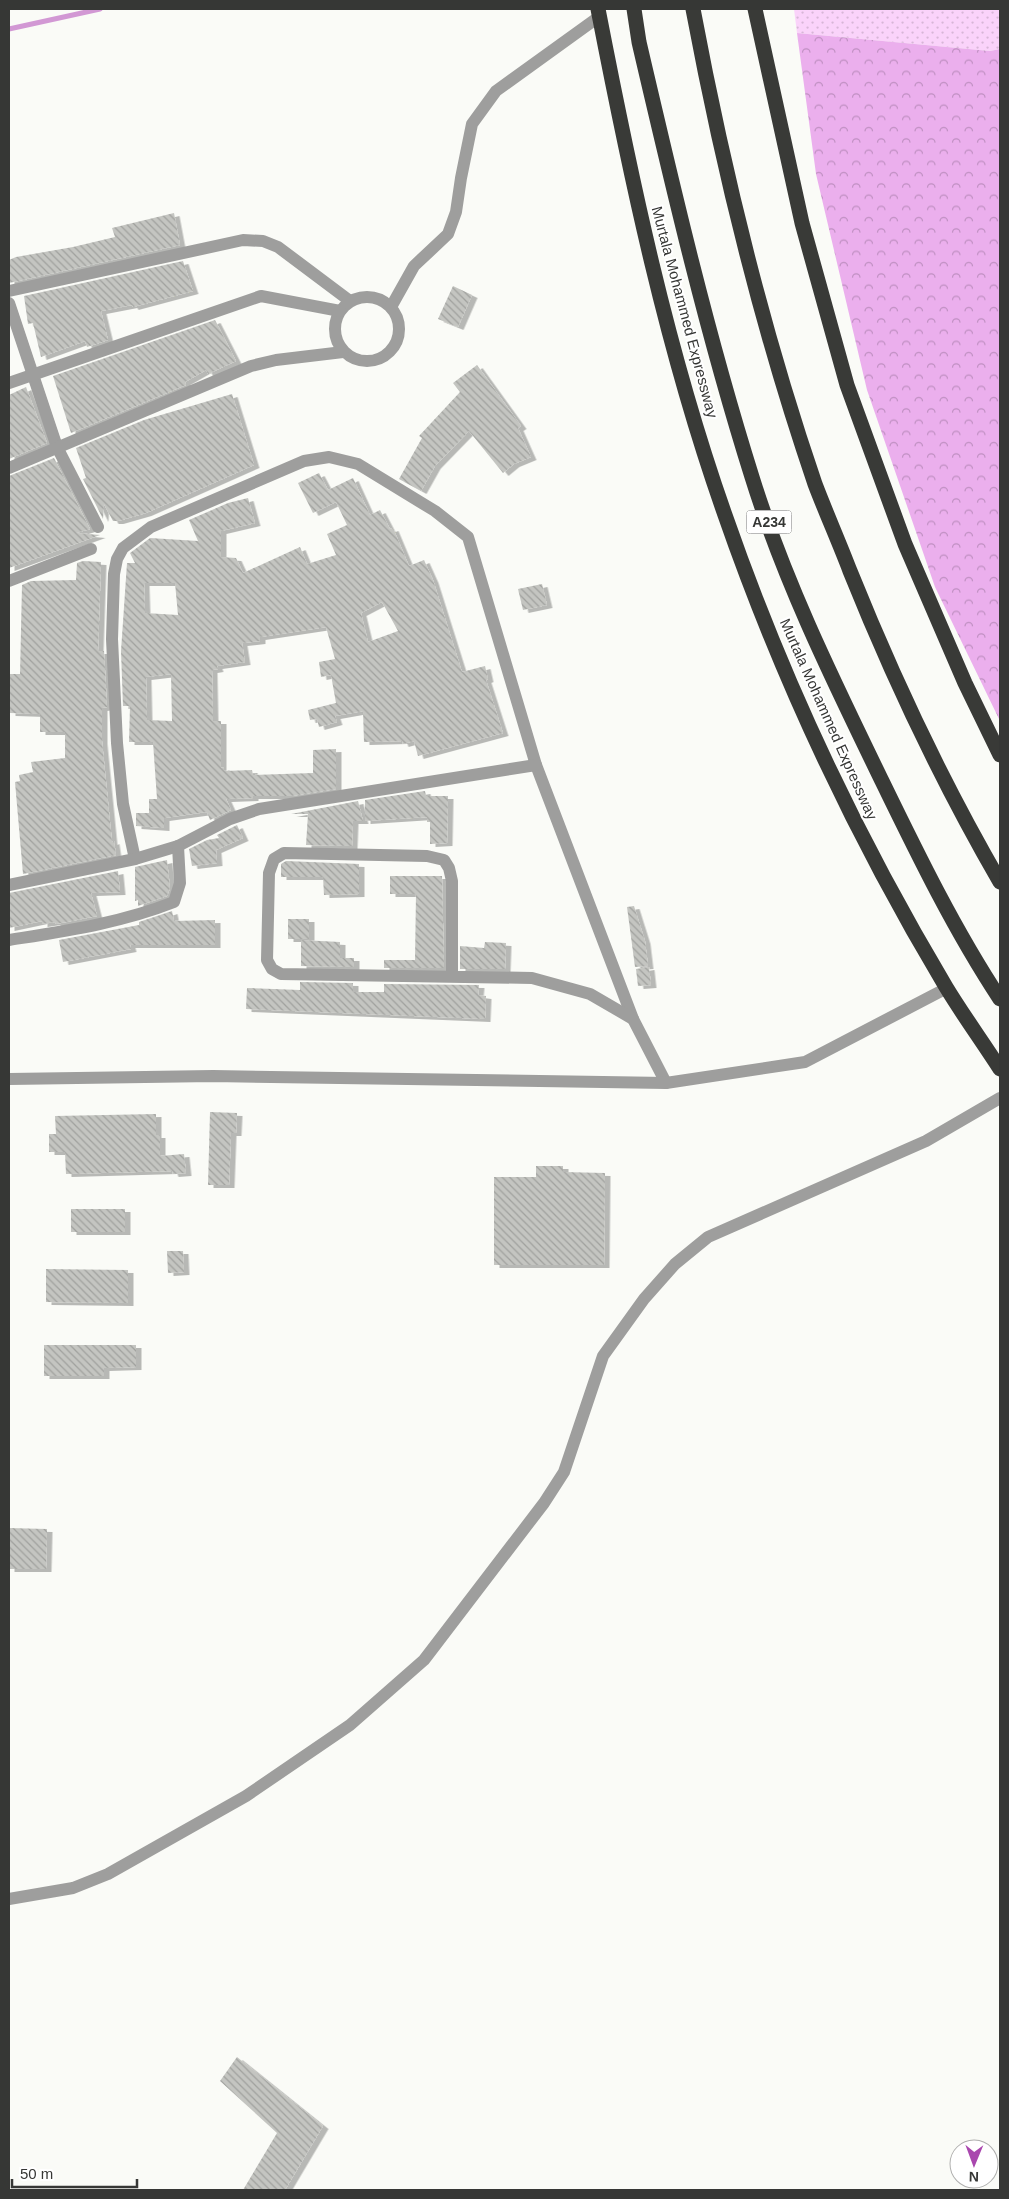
<svg xmlns="http://www.w3.org/2000/svg" width="1009" height="2199" font-family="Arial,sans-serif">
<style>
.grass{fill:url(#grass-dots)}
.forest{fill:url(#forest-crowns)}
.lines{fill:none;stroke-linecap:round;stroke-linejoin:round}
.stream{stroke:#d298d4;stroke-width:5}
.building{fill:url(#building-back-hatch);fill-rule:evenodd;filter:url(#shadow)}
.minor{stroke:#9e9e9d;stroke-width:12}
.highway{stroke:#393a37;stroke-width:15}
.labels{text-anchor:middle;dominant-baseline:central;stroke-width:4;stroke-linejoin:round;paint-order:stroke}
.shield{fill:#fff;stroke:#727372;stroke-width:1}
.shield-label{font-size:14px;font-weight:bold;fill:#363735}
.street-label{font-size:15px;fill:#363735;stroke:#fff}
</style>
<defs>
<pattern id="grass-dots" width="8" height="8" patternUnits="userSpaceOnUse" patternTransform="scale(1.25)"><rect width="8" height="8" fill="#fad3fa"/><path d="M2 2h.1M6 6h.1" fill="none" stroke="#d7b6d7" stroke-width="1.8" stroke-linecap="round"/></pattern>
<pattern id="forest-crowns" width="20" height="18" patternUnits="userSpaceOnUse" patternTransform="scale(1.25)"><rect width="20" height="18" fill="#ebafed"/><path d="M2 6a3 3 0 1 1 6 0M12 15a3 3 0 1 1 6 0" fill="none" stroke="#bf8fc1"/></pattern>
<pattern id="building-back-hatch" width="6" height="6" patternUnits="userSpaceOnUse" patternTransform="scale(1.25)"><rect width="6" height="6" fill="#c4c5c1"/><path d="M-1 5l2 2M0 0l6 6M5-1l2 2" fill="none" stroke="#a0a19e"/></pattern>
<filter id="shadow"><feDropShadow dx="5.5" dy="3" stdDeviation="0" flood-color="#0004"/></filter>
</defs>
<rect width="100%" height="100%" fill="#fafbf7"/>
<path class="grass" d="M 794,9 L 1000,9 L 1000,49 L 990,51 L 797,33 Z"/>
<path class="forest" d="M 797,33 L 990,51 L 1000,49 L 1000,721 L 935,587 L 867,390 L 816,174 Z"/>
<g class="lines">
<path class="stream" d="M 9,29 L 100,9"/>
</g>
<g class="building">
<path d="M 174,213 L 180,245 L 9,283 L 9,260 L 16,257 L 73,247 L 115,237 L 112,228 Z"/>
<path d="M 183,261 L 193,291 L 133,307 L 132,305 L 101,311 L 108,340 L 87,347 L 85,341 L 41,357 L 33,323 L 28,324 L 24,296 Z"/>
<path d="M 453,286 L 472,295 L 458,327 L 438,319 Z"/>
<path d="M 215,320 L 236,361 L 208,374 L 206,370 L 185,382 L 186,385 L 71,433 L 53,376 Z"/>
<path d="M 477,365 L 521,426 L 518,428 L 531,457 L 514,464 L 503,473 L 469,431 L 435,466 L 421,491 L 399,479 L 422,438 L 419,436 L 460,392 L 453,383 Z"/>
<path d="M 26,387 L 47,443 L 9,459 L 9,395 Z"/>
<path d="M 232,394 L 254,465 L 146,513 L 118,521 L 113,521 L 104,504 L 103,519 L 83,479 L 86,478 L 76,448 L 144,420 Z"/>
<path d="M 54,458 L 90,529 L 76,533 L 100,535 L 9,568 L 9,476 Z"/>
<path d="M 319,473 L 328,490 L 353,478 L 370,515 L 380,510 L 390,529 L 393,528 L 409,566 L 424,560 L 433,580 L 462,672 L 485,666 L 488,679 L 486,680 L 503,733 L 418,756 L 414,741 L 403,744 L 402,741 L 364,742 L 363,711 L 335,716 L 337,722 L 319,727 L 317,719 L 310,720 L 308,710 L 336,703 L 331,675 L 321,677 L 319,662 L 335,659 L 326,627 L 260,637 L 260,641 L 242,643 L 245,662 L 217,666 L 218,669 L 212,670 L 213,721 L 221,721 L 221,768 L 224,767 L 224,771 L 252,770 L 253,775 L 313,773 L 313,750 L 336,749 L 336,789 L 291,796 L 253,796 L 253,798 L 226,799 L 231,810 L 210,820 L 207,812 L 164,818 L 164,828 L 136,826 L 136,813 L 149,813 L 149,799 L 157,799 L 153,742 L 129,742 L 130,706 L 123,706 L 121,651 L 127,563 L 135,563 L 130,553 L 150,538 L 198,541 L 189,520 L 228,503 L 248,498 L 255,523 L 221,531 L 221,557 L 236,558 L 243,573 L 300,547 L 307,564 L 336,555 L 327,534 L 347,525 L 336,502 L 313,513 L 298,483 ZM 144,583 L 175,583 L 178,615 L 145,613 ZM 382,602 L 398,631 L 368,642 L 361,613 ZM 171,674 L 172,721 L 147,720 L 146,677 Z"/>
<path d="M 83,561 L 101,562 L 98,651 L 104,651 L 107,707 L 102,708 L 102,741 L 112,842 L 114,841 L 116,855 L 23,874 L 15,782 L 20,781 L 19,775 L 33,772 L 31,762 L 65,758 L 65,732 L 40,732 L 40,714 L 10,713 L 10,674 L 20,674 L 22,585 L 31,581 L 76,580 L 77,563 Z"/>
<path d="M 542,584 L 547,605 L 523,610 L 518,589 Z"/>
<path d="M 425,791 L 426,796 L 448,796 L 447,843 L 430,844 L 430,822 L 427,822 L 427,817 L 365,821 L 365,800 Z"/>
<path d="M 358,801 L 363,821 L 353,821 L 352,846 L 306,845 L 308,814 L 291,814 Z"/>
<path d="M 237,825 L 243,838 L 216,850 L 217,863 L 192,866 L 189,849 L 207,840 L 219,838 L 217,835 Z"/>
<path d="M 167,860 L 170,888 L 167,896 L 138,906 L 138,900 L 135,901 L 135,867 Z"/>
<path d="M 286,861 L 359,864 L 359,894 L 324,895 L 323,877 L 281,877 L 281,864 Z"/>
<path d="M 118,871 L 120,892 L 91,893 L 97,916 L 56,924 L 55,922 L 42,924 L 42,921 L 9,928 L 9,893 Z"/>
<path d="M 390,876 L 442,876 L 444,968 L 384,968 L 384,960 L 415,960 L 416,894 L 390,894 Z"/>
<path d="M 634,906 L 645,941 L 648,966 L 635,967 L 627,907 Z"/>
<path d="M 172,911 L 174,921 L 215,920 L 215,945 L 130,945 L 131,949 L 63,962 L 59,940 L 139,925 L 139,922 Z"/>
<rect x="288" y="919" width="21" height="20"/>
<path d="M 301,940 L 340,942 L 340,958 L 354,958 L 354,967 L 301,966 Z"/>
<path d="M 485,942 L 506,943 L 505,969 L 460,969 L 460,946 L 484,948 Z"/>
<path d="M 649,967 L 651,985 L 638,986 L 636,969 Z"/>
<path d="M 300,982 L 353,983 L 353,992 L 384,992 L 384,984 L 479,985 L 478,995 L 486,996 L 485,1019 L 246,1009 L 247,988 L 300,990 Z"/>
<path d="M 210,1112 L 237,1113 L 236,1133 L 231,1133 L 229,1185 L 208,1185 Z"/>
<path d="M 156,1114 L 156,1135 L 160,1135 L 160,1156 L 184,1154 L 186,1173 L 173,1174 L 172,1171 L 66,1174 L 65,1152 L 49,1152 L 49,1134 L 56,1134 L 55,1116 Z"/>
<path d="M 536,1166 L 563,1166 L 563,1172 L 605,1173 L 604,1265 L 494,1265 L 494,1177 L 536,1177 Z"/>
<rect x="71" y="1209" width="54" height="23"/>
<path d="M 167,1251 L 183,1251 L 184,1272 L 168,1273 Z"/>
<path d="M 46,1269 L 128,1270 L 128,1303 L 46,1302 Z"/>
<path d="M 44,1345 L 136,1345 L 136,1367 L 104,1368 L 104,1376 L 44,1376 Z"/>
<path d="M 9,1528 L 47,1529 L 46,1569 L 9,1569 Z"/>
<path d="M 237,2057 L 323,2126 L 285,2190 L 243,2190 L 277,2133 L 220,2081 Z"/>
</g>
<g class="lines">
<g class="minor">
<path d="M 9,291 L 243,240 L 263,241 L 278,247 L 350,301"/>
<circle cx="367" cy="329" r="32"/>
<path d="M 9,303 L 57,447 L 98,527"/>
<path d="M 391,307 L 414,266 L 448,234 L 456,212 L 461,178 L 472,124 L 496,91 L 600,16"/>
<path d="M 9,383 L 261,296 L 340,311"/>
<path d="M 9,468 L 251,366 L 276,360 L 343,352"/>
<path d="M 9,581 L 91,549"/>
<path d="M 135,859 L 123,804 L 117,743 L 112,639 L 114,574 L 117,559 L 123,548 L 151,527 L 304,461 L 329,457 L 358,464 L 435,511 L 468,537 L 536,765 L 633,1019"/>
<path d="M 9,885 L 135,859 L 178,846 L 230,819 L 259,809 L 536,765"/>
<path d="M 9,940 C 65,931 121,923 174,902 L 180,883 L 178,846"/>
<path d="M 452,976 L 452,881 L 449,868 L 444,860 L 427,856 L 284,853 L 274,859 L 269,873 L 267,960 L 272,969 L 281,974 L 532,978 L 590,994 L 633,1019 L 666,1083"/>
<path d="M 9,1079 L 213,1076 L 666,1083 L 805,1062 L 947,988"/>
<path d="M 9,1899 L 73,1888 L 108,1874 L 246,1796 L 350,1725 L 424,1660 L 544,1503 L 564,1472 L 603,1356 L 644,1299 L 675,1264 L 708,1237 L 926,1141 L 1000,1098"/>
</g>
<g class="highway">
<path d="M 598,9 C 631,179 667,351 725,515 C 782,679 857,838 946,987 C 963,1015 982,1041 1000,1069"/>
<path d="M 634,9 L 639,42 C 673,188 707,334 752,477 C 785,583 834,682 882,781 C 918,855 955,931 1000,999"/>
<path d="M 693,9 C 723,169 762,329 815,484 C 826,513 839,542 850,571 C 893,678 942,782 1000,882"/>
<path d="M 755,9 L 802,223 L 847,385 L 905,544 L 965,683 L 1000,755"/>
</g>
</g>
<g class="labels">
<rect class="shield" x="746.5" y="510.5" width="45" height="23" rx="4"/>
<g class="shield-label">
<text x="769" y="522">A234</text>
</g>
<g class="street-label">
<text transform="translate(685 312) rotate(75)">Murtala Mohammed Expressway</text>
<text transform="translate(829 719) rotate(66)">Murtala Mohammed Expressway</text>
</g>
</g>
<rect width="1009" height="2199" fill="none" stroke="#363735" stroke-width="20"/>
<g transform="translate(974 2164) rotate(181)"><circle r="24" fill="#ffffff" stroke="#afafae"/>
<path d="M0-4L9 19L0 12L-9 19Z" fill="#a947ae"/>
<text y="-8" font-size="14" font-weight="bold" text-anchor="middle" fill="#363735">N</text>
</g>
<path d="M12 2179v8h125v-8" fill="none" stroke="#363735" stroke-width="2.5"/>
<text x="20" y="2179" font-size="15" fill="#363735" stroke="#ffffff" stroke-width="4" paint-order="stroke">50 m</text>
</svg>
